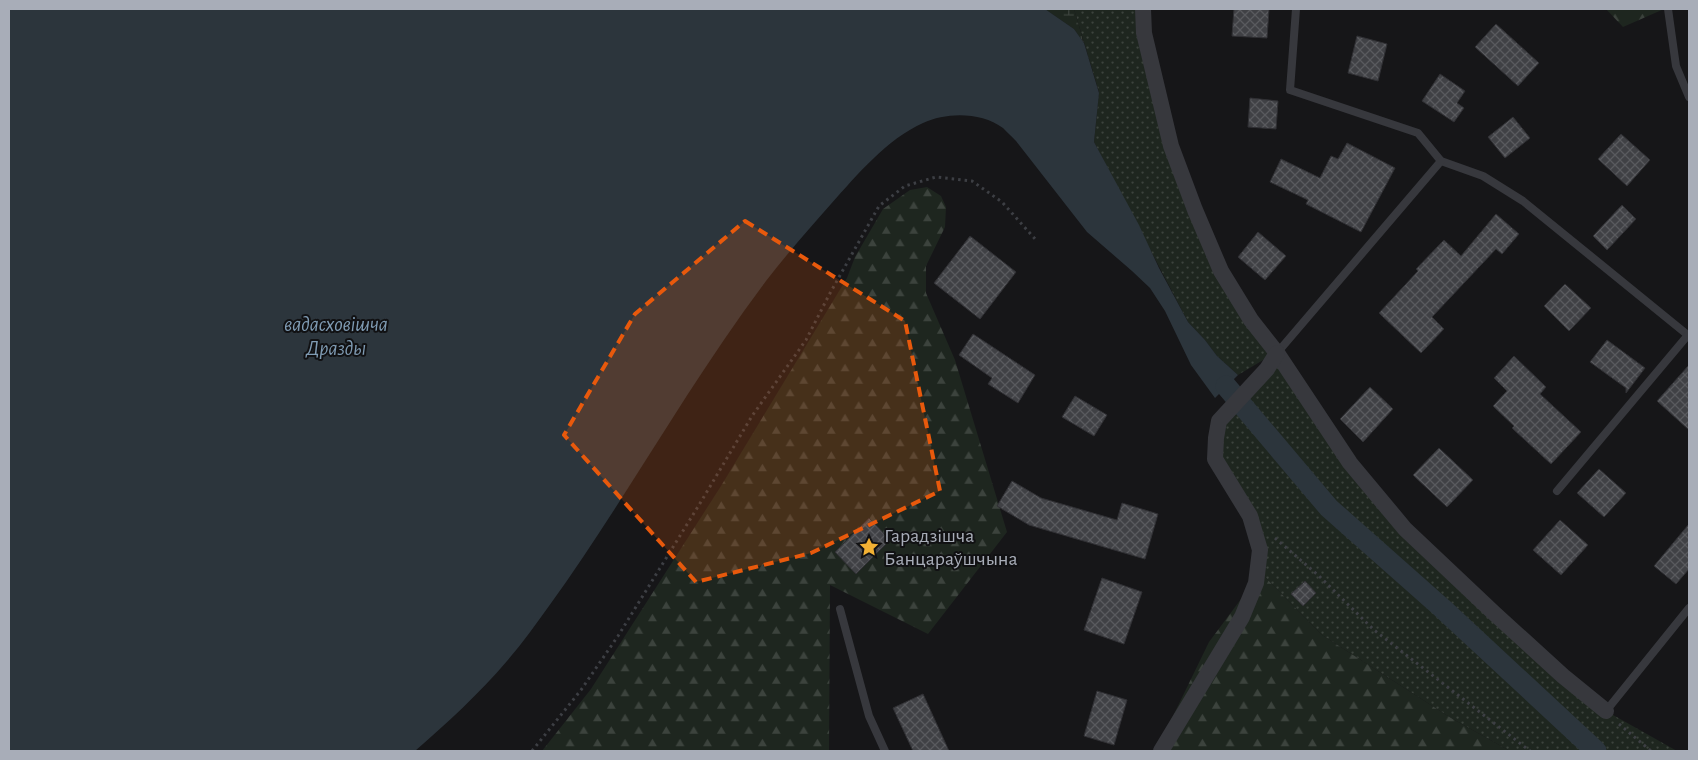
<svg xmlns="http://www.w3.org/2000/svg" width="1698" height="760" font-family="'Alegreya Sans',sans-serif">
<style>
.green{fill:url(#green-dots)}
.forest{fill:url(#forest-firs)}
.wetland{fill:url(#wetland-marsh)}
.water{fill:#2c353c}
.lines{fill:none;stroke-linecap:round;stroke-linejoin:round}
.canal{stroke:#2c353c;stroke-width:21}
.building{fill:url(#building-cross-hatch);stroke:#303034}
.path{stroke:#3d3f44;stroke-width:3;stroke-dasharray:2.5 4;stroke-linecap:butt}
.service{stroke:#37383d;stroke-width:8}
.minor{stroke:#37383d;stroke-width:16}
.marked{fill:#e8590c;fill-opacity:0.2;stroke:#e8590c;stroke-width:4;stroke-dasharray:10 6;stroke-linejoin:round}
.labels{text-anchor:middle;dominant-baseline:central;stroke-width:4;stroke-linejoin:round;paint-order:stroke}
.poi-label{font-size:20px;fill:#a8adb8;stroke:#111113;text-anchor:start}
.water-label{font-size:21px;font-style:italic;fill:#7f9bb3;stroke:#111113}
</style>
<defs>
<pattern id="green-dots" width="8" height="8" patternUnits="userSpaceOnUse" patternTransform="scale(1.25)"><rect width="8" height="8" fill="#1e261f"/><path d="M2 2h.1M6 6h.1" fill="none" stroke="#3c433d" stroke-width="1.8" stroke-linecap="round"/></pattern>
<pattern id="forest-firs" width="22" height="20" patternUnits="userSpaceOnUse" patternTransform="scale(1.25)"><rect width="22" height="20" fill="#1e261f"/><path d="M5 1l3.5 6h-7zM16 11l3.5 6h-7z" fill="#3c433d"/></pattern>
<pattern id="wetland-marsh" width="20" height="14" patternUnits="userSpaceOnUse" patternTransform="scale(1.25)"><rect width="20" height="14" fill="#1e261f"/><path d="M1 5h8M5 5V1M11 12h8M15 12V8" fill="none" stroke="#3c433d"/></pattern>
<pattern id="building-cross-hatch" width="8" height="8" patternUnits="userSpaceOnUse" patternTransform="scale(1.25)"><rect width="8" height="8" fill="#404145"/><path d="M0 0l8 8M0 8l8-8" fill="none" stroke="#595a5e"/></pattern>
</defs>
<rect width="100%" height="100%" fill="#161618"/>
<path class="green" d="M 1074,9 L 1143,9 L 1155,83 L 1221,270 L 1405,529 L 1606,711 L 1677,751 L 1510,751 L 1451,718 L 1322,635 L 1258,570 L 1254,541 L 1224,482 L 1216,438 L 1275,353 L 1238,375 L 1217,356 L 1205,340 L 1188,322 L 1094,142 L 1099,92 Z"/>
<g class="forest">
<path d="M 1606,9 L 1664,9 L 1623,27 Z"/>
<path d="M 927,187 L 941,196 L 946,207 L 945,227 L 926,266 L 926,293 L 955,360 L 1007,532 L 928,634 L 830,585 L 829,751 L 542,751 L 591,689 L 721,486 L 847,278 L 855,257 L 883,209 L 910,190 Z"/>
<path d="M 1258,570 L 1322,635 L 1451,718 L 1510,751 L 1156,751 L 1209,642 L 1247,591 Z"/>
</g>
<path class="wetland" d="M 1045,9 L 1074,9 L 1084,43 L 1074,29 Z"/>
<path class="water" d="M 9,9 L 1045,9 L 1074,29 L 1084,43 L 1099,93 L 1094,142 L 1139,225 L 1159,268 L 1188,322 L 1205,340 L 1217,356 L 1238,375 L 1215,398 L 1191,365 L 1165,311 L 1150,288 L 1132,271 L 1087,232 L 1016,141 C 1012,137 1007,132 1003,128 C 981,112 947,112 923,123 C 887,139 857,175 831,204 C 809,229 786,255 766,281 C 687,386 625,501 549,606 C 535,625 522,644 507,661 C 479,694 447,723 415,751 L 9,751 Z"/>
<g class="lines">
<path class="canal" d="M 1226,386 L 1329,508 L 1442,608 L 1596,751"/>
</g>
<g class="building">
<path d="M 1234,9 L 1269,9 L 1267,38 L 1232,36 Z"/>
<path d="M 1496,24 L 1539,63 L 1518,86 L 1475,47 Z"/>
<path d="M 1357,36 L 1387,44 L 1378,81 L 1348,73 Z"/>
<path d="M 1440,74 L 1465,91 L 1457,103 L 1464,108 L 1454,122 L 1422,101 Z"/>
<path d="M 1250,98 L 1278,101 L 1276,129 L 1248,127 Z"/>
<path d="M 1513,117 L 1530,138 L 1505,158 L 1488,137 Z"/>
<path d="M 1621,134 L 1650,160 L 1627,186 L 1598,159 Z"/>
<path d="M 1347,143 L 1395,168 L 1361,232 L 1306,204 L 1308,200 L 1270,182 L 1281,159 L 1320,178 L 1331,156 L 1338,159 Z"/>
<path d="M 1622,205 L 1636,219 L 1607,250 L 1593,236 Z"/>
<path d="M 1496,214 L 1519,234 L 1502,254 L 1496,249 L 1432,317 L 1444,329 L 1421,353 L 1379,313 L 1418,271 L 1416,269 L 1444,240 L 1461,256 Z"/>
<path d="M 1258,232 L 1286,256 L 1265,280 L 1238,257 Z"/>
<path d="M 970,236 L 1016,272 L 980,319 L 934,283 Z"/>
<path d="M 1565,284 L 1591,308 L 1569,331 L 1544,306 Z"/>
<path d="M 973,334 L 1035,375 L 1018,403 L 988,384 L 992,378 L 959,355 Z"/>
<path d="M 1607,340 L 1645,368 L 1626,393 L 1626,388 L 1590,362 Z"/>
<path d="M 1514,356 L 1546,387 L 1540,394 L 1581,432 L 1551,464 L 1512,428 L 1514,426 L 1493,406 L 1507,391 L 1494,378 Z"/>
<path d="M 1689,365 L 1689,430 L 1657,401 Z"/>
<path d="M 1370,387 L 1393,409 L 1363,442 L 1340,419 Z"/>
<path d="M 1075,396 L 1107,415 L 1094,436 L 1062,417 Z"/>
<path d="M 1439,448 L 1473,480 L 1447,507 L 1413,475 Z"/>
<path d="M 1599,469 L 1626,493 L 1604,517 L 1577,493 Z"/>
<path d="M 1012,481 L 1041,498 L 1117,520 L 1122,503 L 1158,514 L 1145,559 L 1029,525 L 997,506 Z"/>
<path d="M 869,518 L 890,540 L 856,574 L 835,552 Z"/>
<path d="M 1560,520 L 1588,545 L 1561,575 L 1533,550 Z"/>
<path d="M 1689,524 L 1689,569 L 1676,584 L 1654,566 Z"/>
<path d="M 1102,578 L 1142,592 L 1124,644 L 1084,630 Z"/>
<path d="M 1305,581 L 1316,593 L 1303,606 L 1291,594 Z"/>
<path d="M 1097,691 L 1127,700 L 1114,745 L 1084,736 Z"/>
<path d="M 923,694 L 949,751 L 913,751 L 893,708 Z"/>
</g>
<g class="lines">
<g class="path">
<path d="M 1275,538 L 1319,576 L 1374,630 L 1530,751"/>
<path d="M 1619,724 L 1651,751"/>
<path d="M 532,751 L 581,690 L 618,636 L 699,505 L 752,416 L 806,340 L 829,295 L 879,206 L 905,186 L 936,177 L 972,181 L 1002,202 L 1036,240"/>
</g>
<g class="service">
<path d="M 1296,9 L 1290,90 L 1418,133 L 1441,161 L 1483,176 L 1523,201 L 1689,336"/>
<path d="M 1668,9 L 1676,66 L 1689,97"/>
<path d="M 1277,353 L 1441,161"/>
<path d="M 1557,491 L 1688,335"/>
<path d="M 840,609 L 869,716 L 885,751"/>
<path d="M 1606,711 L 1689,608"/>
</g>
<g class="minor">
<path d="M 1143,9 L 1144,33 L 1171,146 L 1195,210 L 1221,271 L 1251,320 L 1277,353 L 1350,463 L 1405,529 L 1495,614 L 1563,676 L 1606,711"/>
<path d="M 1161,751 L 1242,617 L 1256,583 L 1260,550 L 1250,516 L 1215,459 L 1216,438 L 1219,421 L 1267,369 L 1277,353"/>
</g>
</g>
<path class="marked" d="M 745,221 L 905,321 L 940,491 L 811,553 L 696,582 L 564,435 L 635,314 Z"/>
<defs>
<symbol id="sight-bare" viewBox="-9 -9 18 18"><path d="M0-6L1.8-2.2L6-1.7L2.9 1.2L3.7 5.4L0 3.3L-3.7 5.4L-2.9 1.2L-6-1.7L-1.8-2.2Z" fill="#f2b134" stroke="#111113" stroke-width="2.5" paint-order="stroke"/></symbol>
</defs>
<g fill-rule="evenodd">
<use href="#sight-bare" x="855" y="533" width="28" height="28"/>
</g>
<g class="labels">
<g class="poi-label">
<text x="884" y="536">Гарадзішча<tspan x="884" dy="23">Банцараўшчына</tspan></text>
</g>
<g class="water-label">
<text x="336" y="324">вадасховішча<tspan x="336" dy="24">Дразды</tspan></text>
</g>
</g>
<rect width="1698" height="760" fill="none" stroke="#a8adb8" stroke-width="20"/>
</svg>
